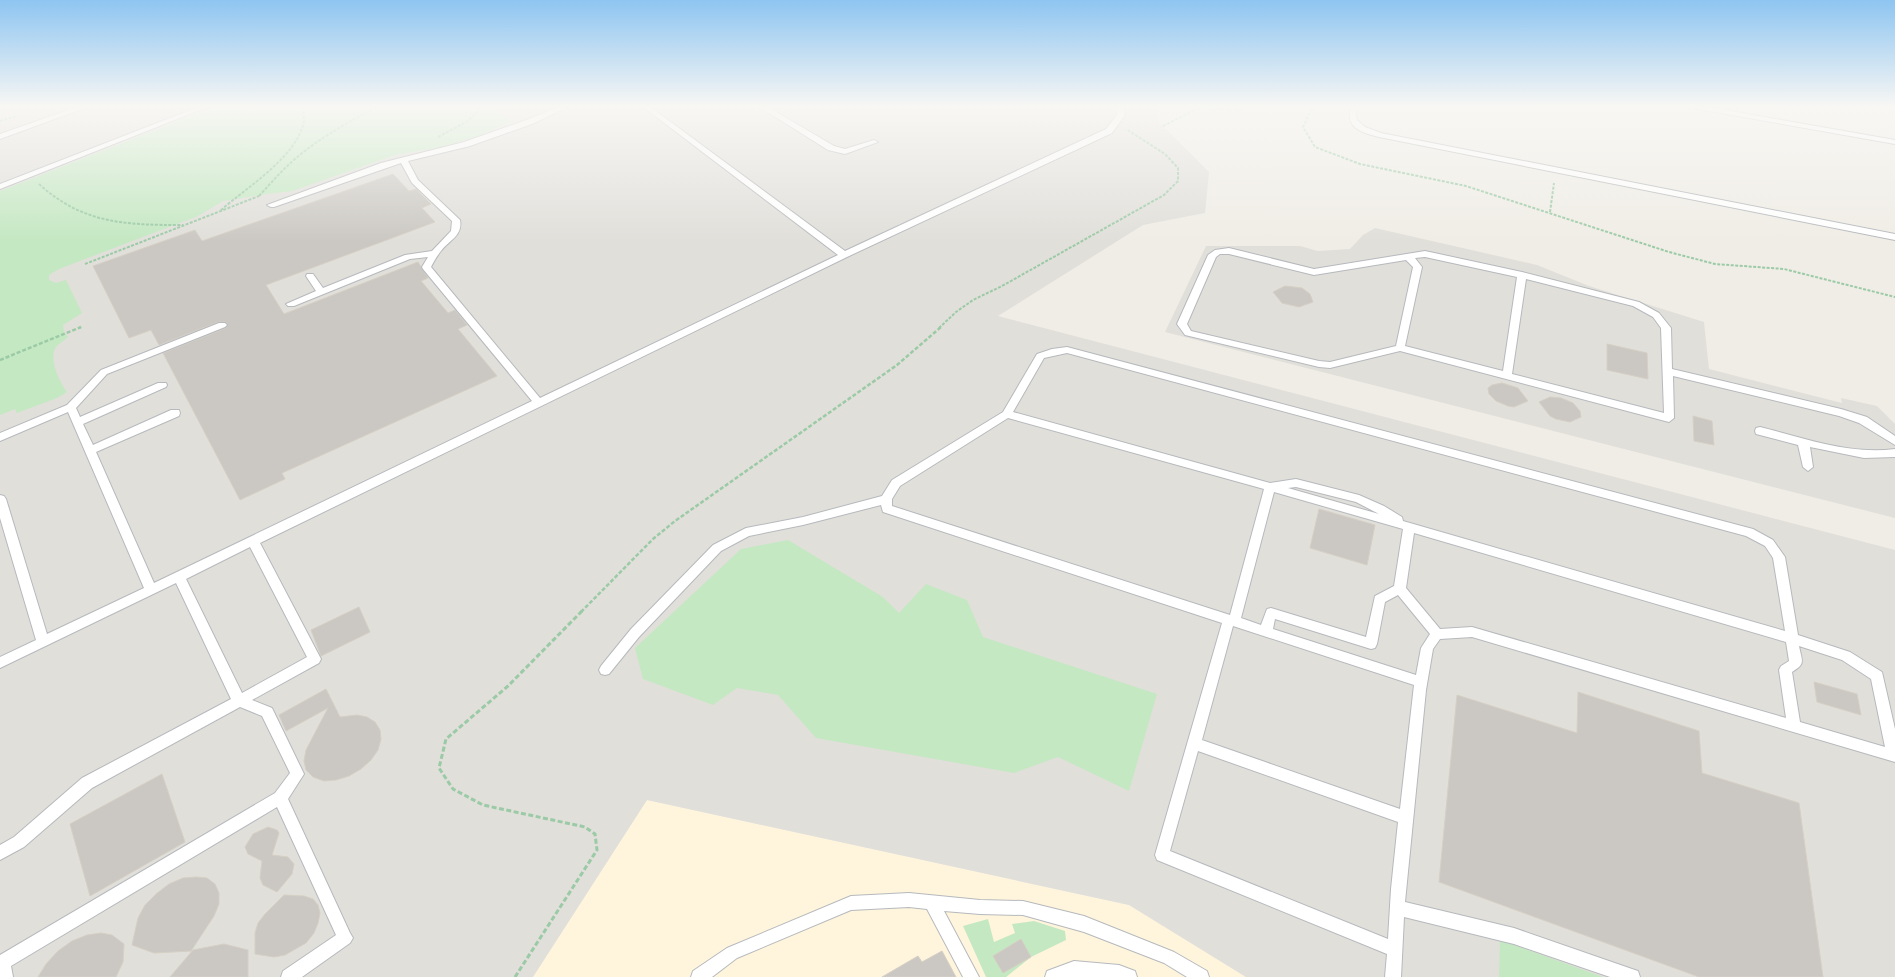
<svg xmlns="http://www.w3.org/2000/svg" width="1895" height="977" font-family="'Roboto Condensed',sans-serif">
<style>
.commercial{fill:#fff5dc}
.industrial{fill:#e1dfda}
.green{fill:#c4e8c2}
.building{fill:#cbc8c3;stroke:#d5cfc4}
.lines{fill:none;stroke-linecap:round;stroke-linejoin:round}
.service-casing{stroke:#b6b9bd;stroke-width:2}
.path-far2{stroke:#9bcaa6;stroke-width:2;stroke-dasharray:3 1.5;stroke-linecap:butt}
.path-far1{stroke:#9bcaa6;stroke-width:2.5;stroke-dasharray:4 2;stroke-linecap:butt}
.path{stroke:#9bcaa6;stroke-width:3;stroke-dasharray:5 2.5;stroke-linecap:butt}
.service{fill:#fff;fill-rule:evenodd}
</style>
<rect width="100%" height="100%" fill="#f0ede6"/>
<path class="commercial" d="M 647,800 L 1129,905 L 1246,977 L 533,977 Z"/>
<g class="industrial">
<path d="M 0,106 L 1155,106 L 1157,107 L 1158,121 L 1209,172 L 1205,213 L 1143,225 L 998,316 L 1895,550 L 1895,977 L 1246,977 L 1129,905 L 647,800 L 533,977 L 0,977 Z"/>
<path d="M 1375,228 L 1537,265 L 1589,286 L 1704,322 L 1709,369 L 1842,403 L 1841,398 L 1877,406 L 1895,424 L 1895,518 L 1165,332 L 1206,246 L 1300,246 L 1318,251 L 1350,249 L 1363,235 Z"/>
</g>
<g class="green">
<path d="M 217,106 L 486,106 L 509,119 L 511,122 L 472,138 L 440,147 L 395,155 L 292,191 L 267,194 L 223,201 L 198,216 L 59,269 L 49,275 L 49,280 L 56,283 L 66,280 L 82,313 L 63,325 L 64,332 L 68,337 C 65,340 59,343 56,347 C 48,359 60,383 67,392 L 57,398 L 17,413 L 15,409 L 0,415 L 0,191 Z"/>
<path d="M 788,540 L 883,597 L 899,613 L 926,584 L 967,600 L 983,637 L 1157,694 L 1129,791 L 1058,757 L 1014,773 L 816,738 L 778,695 L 737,688 L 713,705 L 643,679 L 635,648 L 741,549 Z"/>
<path d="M 988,919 L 994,942 L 1015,933 L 1012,924 L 1034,921 L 1065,931 L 1066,940 L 1031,957 L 1006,977 L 986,977 L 963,926 Z"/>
<path d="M 1500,940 L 1603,977 L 1499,977 Z"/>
</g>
<g class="building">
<path d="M 393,174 L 409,191 L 416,189 L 431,204 L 422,208 L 435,222 L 266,285 L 284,314 L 418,262 L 428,278 L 421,281 L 448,313 L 455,310 L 467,325 L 458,329 L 497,376 L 282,473 L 285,479 L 240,500 L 163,353 L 226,328 L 228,324 L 225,322 L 218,322 L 159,345 L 151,330 L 129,338 L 93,266 L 195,230 L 202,241 Z"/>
<path d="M 1285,286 L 1302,288 L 1310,294 L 1313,302 L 1299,307 L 1282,303 L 1273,292 Z"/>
<path d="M 1607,344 L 1647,353 L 1648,379 L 1607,370 Z"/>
<path d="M 1502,383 L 1518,388 L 1528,401 L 1514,407 L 1508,406 L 1496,401 L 1489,394 L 1488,388 L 1492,385 Z"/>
<path d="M 1550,397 L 1561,398 L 1573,403 L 1580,411 L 1581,417 L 1570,422 L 1556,419 L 1550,416 L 1539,402 Z"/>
<path d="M 1693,416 L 1712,421 L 1714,445 L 1694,441 Z"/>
<path d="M 1319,509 L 1375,525 L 1367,565 L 1310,548 Z"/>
<path d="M 359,607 L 370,632 L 321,656 L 311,630 Z"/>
<path d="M 1814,682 L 1857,694 L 1861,715 L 1817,702 Z"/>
<path d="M 326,689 L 340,717 L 357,715 L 367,717 L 375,722 L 380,730 L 381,739 L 378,750 L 371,760 L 361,769 L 349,776 L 336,780 L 324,781 L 313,777 L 306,770 L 304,761 L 306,750 L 328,708 L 286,731 L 279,715 Z"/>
<path d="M 1578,692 L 1699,731 L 1702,773 L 1799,803 L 1823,977 L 1699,977 L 1439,882 L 1457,695 L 1577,733 Z"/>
<path d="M 162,774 L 185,842 L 90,896 L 70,824 Z"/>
<path d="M 268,827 L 277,830 L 279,833 L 272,855 L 288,857 L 294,864 L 292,874 L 277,892 L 263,885 L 260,878 L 262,861 L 248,854 L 245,847 L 253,834 Z"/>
<path d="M 196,877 L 207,878 L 215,884 L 219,893 L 219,904 L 214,916 L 191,951 L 154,953 L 132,945 L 138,918 L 145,905 L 156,894 L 169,884 L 183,878 Z"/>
<path d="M 284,895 L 304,896 L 313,899 L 318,905 L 320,913 L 318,923 L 314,933 L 306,943 L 285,955 L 274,957 L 255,954 L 255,933 L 258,923 L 265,914 Z"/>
<path d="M 101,933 L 112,935 L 124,944 L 123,962 L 116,977 L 38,977 L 46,964 L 58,951 L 72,941 L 87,935 Z"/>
<path d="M 1021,939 L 1031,957 L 1003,973 L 993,956 Z"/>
<path d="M 224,944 L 248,950 L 248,977 L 170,977 L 193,950 Z"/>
<path d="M 942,951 L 956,977 L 882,977 L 918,956 L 922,962 Z"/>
</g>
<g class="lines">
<defs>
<g id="service">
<path d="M 80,106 L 90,106 L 0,139 L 0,134 Z"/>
<path d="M 201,106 L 210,106 L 0,189 L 0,184 Z"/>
<path d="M 561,106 L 570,106 L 532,124 L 470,146 L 408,161 L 418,180 L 460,220 C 463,236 449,240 441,251 C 437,256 434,261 431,267 L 540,398 L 838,255 L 642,106 L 649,106 L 845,251 L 1106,129 L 1117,115 L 1117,106 L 1123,106 L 1125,115 L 1112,133 L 847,257 L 260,543 L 321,659 L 319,663 L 252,700 L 272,708 L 304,774 L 288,799 L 350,933 L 353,938 L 350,943 L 302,977 L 281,977 L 283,971 L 336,935 L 277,807 L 11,966 L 13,977 L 0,977 L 0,955 L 275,793 L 290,773 L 262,716 L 240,707 L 92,788 L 24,847 L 0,860 L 0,845 L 14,837 L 82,778 L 231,699 L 176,583 L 0,668 L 0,657 L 36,640 L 0,518 L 0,495 L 4,496 L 6,499 L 47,634 L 144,588 L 68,412 L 0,441 L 0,433 L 67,405 L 101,370 L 219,323 L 225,323 L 227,325 L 225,327 L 107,374 L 76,408 L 80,417 L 158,383 L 166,383 L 167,385 L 166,387 L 83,424 L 93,445 L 171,410 L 179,410 L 180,413 L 179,416 L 96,452 L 154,583 L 532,401 L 423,269 L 422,267 L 428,257 L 410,259 L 294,306 L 288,306 L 286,304 L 316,291 L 306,276 L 307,274 L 313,274 L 323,288 L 405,255 L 432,251 L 451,231 L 452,221 L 412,183 L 401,163 L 274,207 L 271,207 L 267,205 L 381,163 L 464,142 L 526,120 ZM 250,547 L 307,657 L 242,693 L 186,579 Z"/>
<path d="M 758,106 L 766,106 L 834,146 L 845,149 L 874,140 L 878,142 L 845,154 L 828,150 Z"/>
<path d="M 1352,106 L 1359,106 L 1356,114 L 1357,120 L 1365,127 L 1381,133 L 1895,234 L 1895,240 L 1379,137 C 1362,133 1343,127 1352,106 Z"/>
<path d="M 1688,106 L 1702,106 L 1895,140 L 1895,144 L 1692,108 Z"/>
<path d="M 1229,248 L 1314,269 L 1425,251 L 1522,272 L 1639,302 L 1659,313 L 1671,328 L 1672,369 L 1841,409 L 1867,417 L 1895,436 L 1895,445 L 1859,423 L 1839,416 L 1673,376 L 1674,418 L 1669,422 L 1400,351 L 1330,368 L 1319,367 L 1185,335 L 1177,324 L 1208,255 L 1215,250 ZM 1220,254 L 1229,254 L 1314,275 L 1406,260 L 1413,267 L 1396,346 L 1330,362 L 1319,361 L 1191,331 L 1187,324 L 1216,257 ZM 1425,257 L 1517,277 L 1503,371 L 1405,346 L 1422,267 L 1415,258 ZM 1526,279 L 1633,306 L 1653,317 L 1661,328 L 1664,413 L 1512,374 Z"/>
<path d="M 1067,347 L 1753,529 L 1773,540 L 1785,557 L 1798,635 L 1850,652 L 1882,672 L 1895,729 L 1895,762 L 1472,637 L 1440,639 L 1433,649 L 1426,690 L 1405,902 L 1514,928 L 1632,969 L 1638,971 L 1640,977 L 1610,977 L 1514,944 L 1404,917 L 1401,977 L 1385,977 L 1387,954 L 1157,860 L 1155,855 L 1222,623 L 883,512 L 881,505 L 803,525 L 749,536 L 721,551 L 639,637 L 609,674 L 605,675 L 601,674 L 599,670 L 601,666 L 631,629 L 713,545 L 746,528 L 803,517 L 882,496 L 892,480 L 1003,412 L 1037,354 L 1052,349 ZM 1067,353 L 1746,536 L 1765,546 L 1773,558 L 1785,631 L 1403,521 L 1402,517 L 1384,506 L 1359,495 L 1296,479 L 1270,483 L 1013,412 L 1044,358 ZM 1008,418 L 1264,489 L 1230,615 L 892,506 L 892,499 L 900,486 ZM 1296,487 L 1356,502 L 1379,514 L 1288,488 ZM 1274,492 L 1403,529 L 1394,586 L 1375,596 L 1366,637 L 1271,608 L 1267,609 L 1261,625 L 1241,618 ZM 1414,533 L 1786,642 L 1789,661 L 1781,666 L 1779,670 L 1786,718 L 1472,627 L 1440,629 L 1406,588 ZM 1398,595 L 1430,634 L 1421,648 L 1416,675 L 1273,629 L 1275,619 L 1371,649 L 1375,648 L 1377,644 L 1385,602 ZM 1233,626 L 1414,685 L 1400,809 L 1202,740 ZM 1799,646 L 1842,660 L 1871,679 L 1885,747 L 1800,722 L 1792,672 C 1806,664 1802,661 1799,646 ZM 1198,751 L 1398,822 L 1391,889 L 1388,939 L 1170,851 Z"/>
<path d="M 1760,427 C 1804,438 1849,455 1895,449 L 1895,457 L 1864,458 L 1810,447 L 1813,467 L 1808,471 L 1803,467 L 1798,445 L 1756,434 L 1755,431 L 1756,428 Z"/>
<path d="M 909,893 L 980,900 L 1023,901 L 1084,916 L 1174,952 L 1207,971 L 1209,977 L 1187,977 L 1164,963 L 1084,932 L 1023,915 L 980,914 L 944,911 L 979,977 L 963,977 L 927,909 L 909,907 L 851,910 L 737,958 L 712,977 L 691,977 L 693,971 L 727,948 L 851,896 Z"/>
<path d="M 1074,961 L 1119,965 L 1135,971 L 1137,977 L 1045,977 L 1047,971 Z"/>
</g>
</defs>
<use href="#service" class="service-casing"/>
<g class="path-far2">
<path d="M 492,106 L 494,106"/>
<path d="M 1321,106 L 1311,110 L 1303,127 L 1315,147 L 1360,164 L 1466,186 L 1669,252 L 1715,264 L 1784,269 L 1895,297"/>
<path d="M 0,121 L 17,116"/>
<path d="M 1163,126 L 1199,108 L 1236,110 L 1252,106"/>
<path d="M 438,137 L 468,121 L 483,106"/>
<path d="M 39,184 C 83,224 126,225 183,225"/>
<path d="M 259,196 C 271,183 282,170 296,158 C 321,137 350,121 379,106"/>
<path d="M 221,210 C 246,188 298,156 304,121 C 304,116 303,111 303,106"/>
<path d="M 1550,212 L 1554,183"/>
<path d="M 85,264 L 259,196"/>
<path d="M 80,328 L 81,327"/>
<path d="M 939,328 L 956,312 L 973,300 L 1002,286 L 1164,195 L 1178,181 L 1178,168 L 1165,154 L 1126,129"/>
</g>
<g class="path-far1">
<path d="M 0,360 L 81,327"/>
<path d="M 581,612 L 653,539 L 675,521 L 897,365 L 941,327"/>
</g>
<path class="path" d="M 515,977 L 597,850 L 595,834 L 585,827 L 483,805 L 453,789 L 439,768 L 446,739 L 508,686 L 582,611"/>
<use href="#service" class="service"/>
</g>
<linearGradient id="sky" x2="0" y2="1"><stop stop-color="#8ec5f1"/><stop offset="0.44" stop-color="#f8f7f4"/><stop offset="1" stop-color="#f8f7f4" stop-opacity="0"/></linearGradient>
<rect width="1895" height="242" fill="url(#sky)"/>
</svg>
